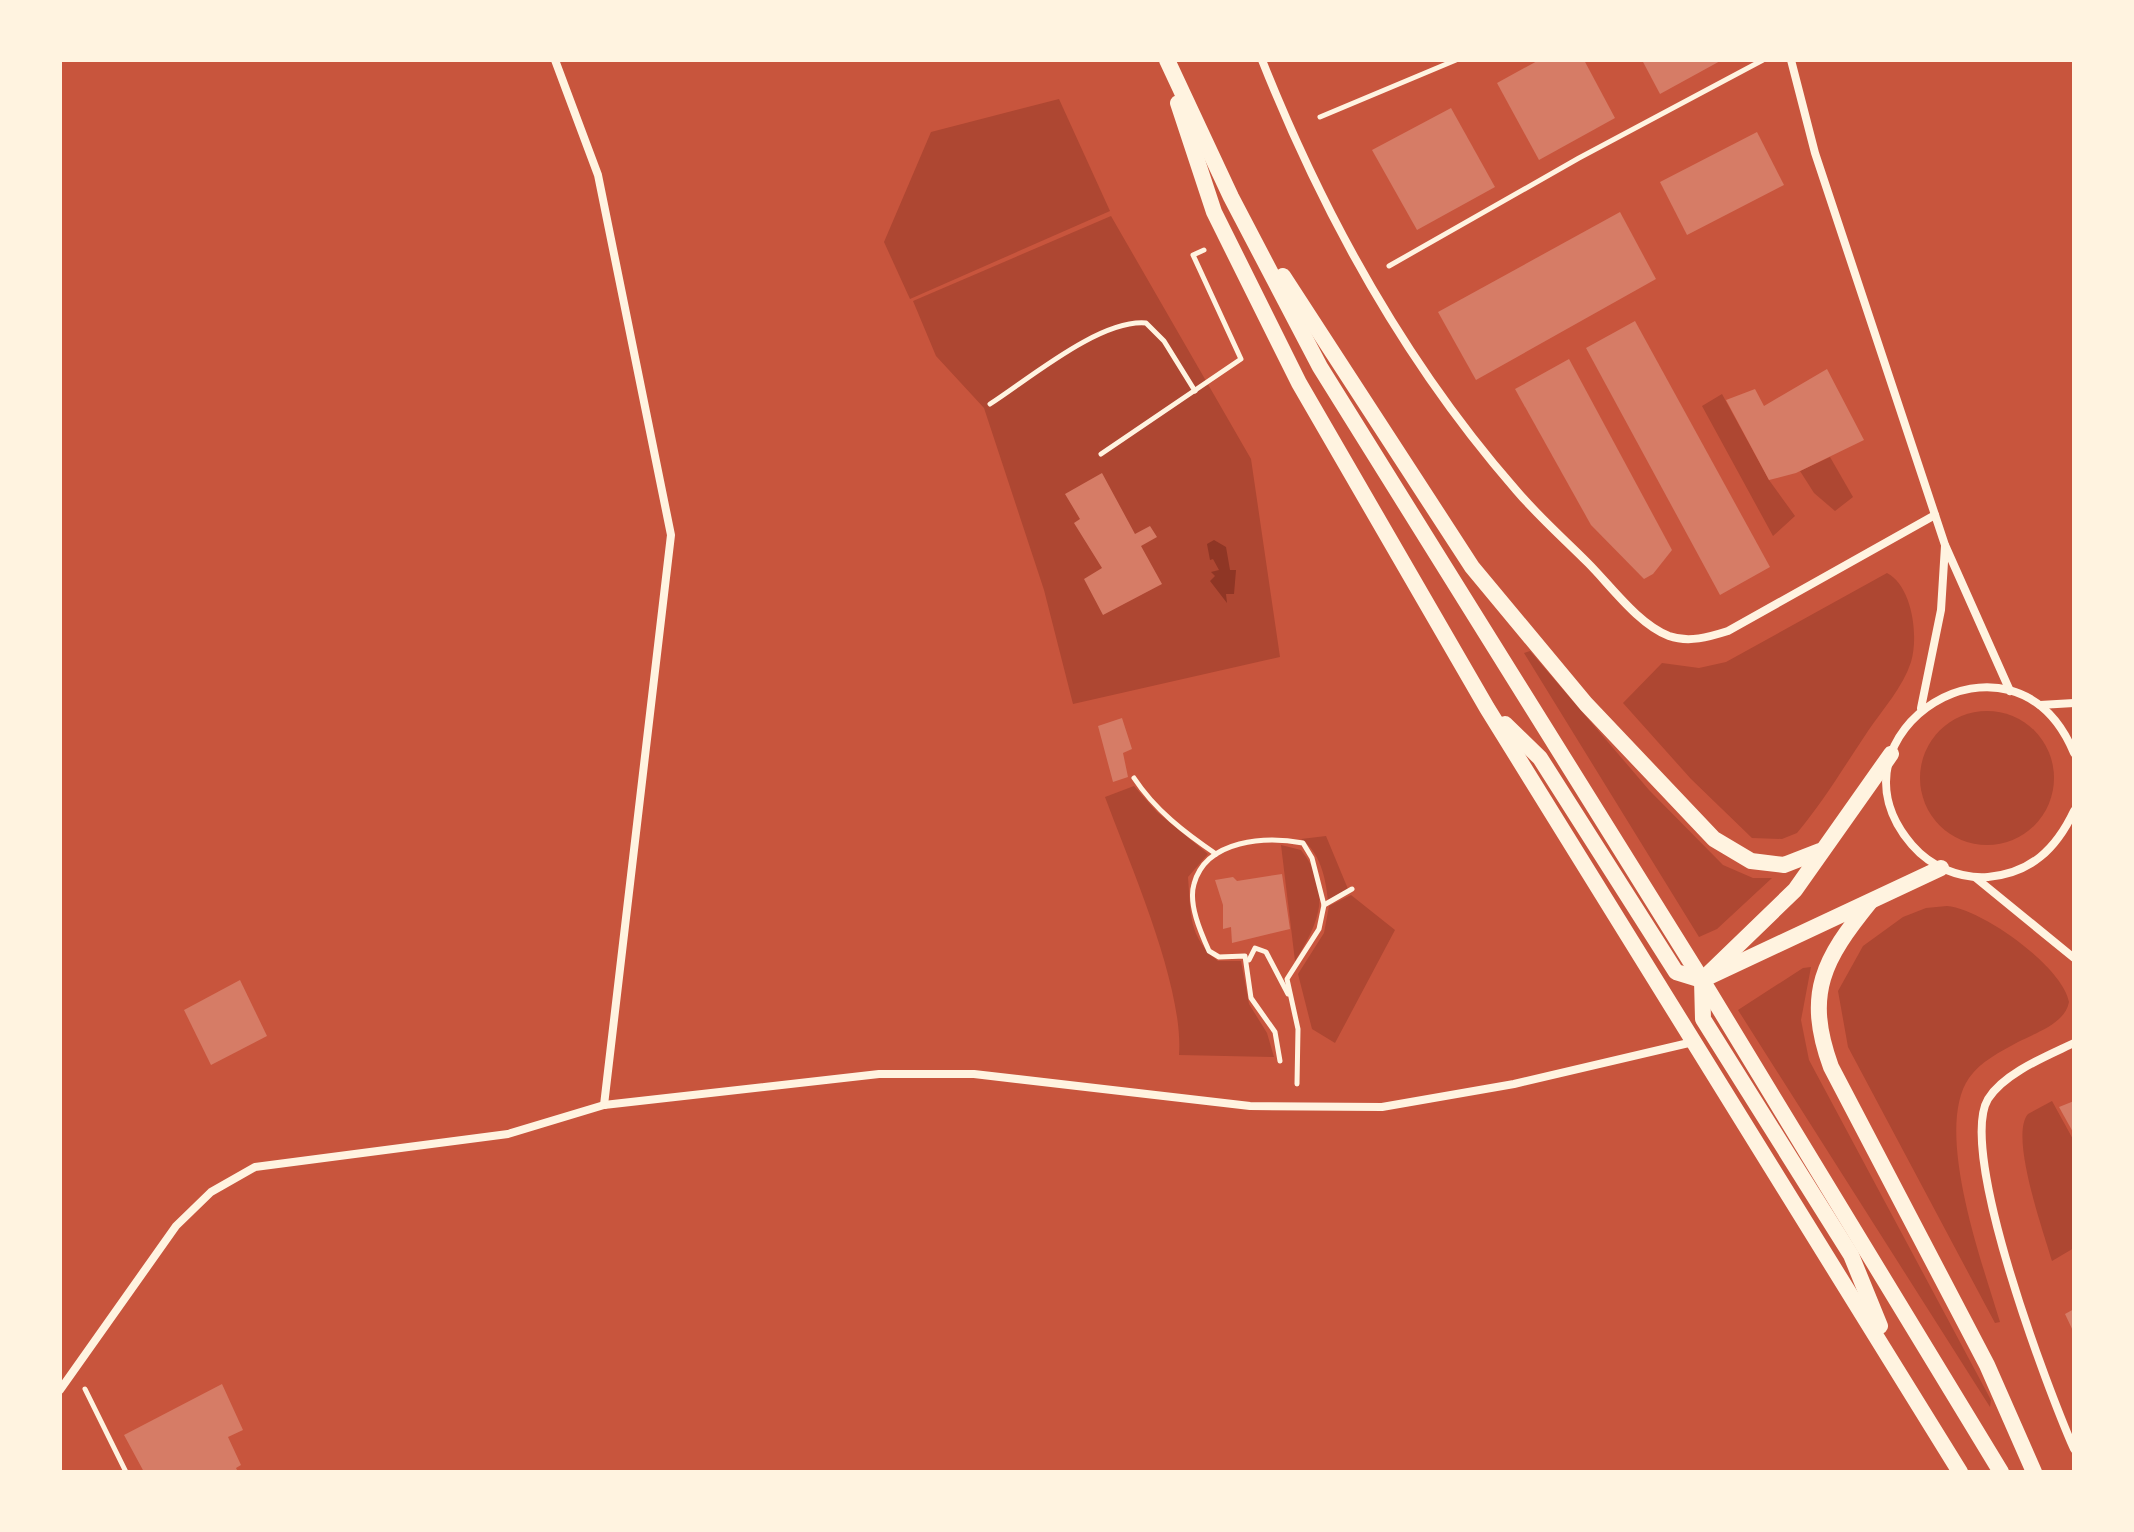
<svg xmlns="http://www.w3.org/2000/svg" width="2134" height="1532" font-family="Poppins,sans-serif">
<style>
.green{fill:#ae4732}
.water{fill:#8f3625}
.building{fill:#d67c66}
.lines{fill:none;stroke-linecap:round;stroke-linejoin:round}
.path{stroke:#fff3e0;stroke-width:5}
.minor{stroke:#fff3e0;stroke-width:8}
.secondary{stroke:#fff3e0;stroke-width:16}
</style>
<rect width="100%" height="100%" fill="#c8553d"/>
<g class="green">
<path d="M 1059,99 L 1110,211 L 910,299 L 884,242 L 931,132 Z"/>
<path d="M 1111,216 L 1251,459 L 1280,657 L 1073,704 L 1044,590 L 984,408 L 936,356 L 913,301 Z"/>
<path d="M 1722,394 L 1769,480 L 1795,516 L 1773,536 L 1702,406 Z"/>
<path d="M 1830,457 L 1853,497 L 1835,511 L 1814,493 L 1800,471 Z"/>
<path d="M 1887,573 C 1912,586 1919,635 1911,662 C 1903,687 1883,709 1868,731 C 1845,765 1824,801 1797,833 L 1782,839 L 1752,838 L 1691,779 L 1623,703 L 1662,663 L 1699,668 L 1726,662 Z"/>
<path d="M 1530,651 L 1649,790 L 1723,865 L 1753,878 L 1772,878 L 1717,929 L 1699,937 L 1524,653 Z"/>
<circle cx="1987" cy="778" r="67"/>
<path d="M 1134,786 L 1157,812 L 1208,854 L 1188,877 C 1191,914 1188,937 1218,961 L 1241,961 L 1249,1004 L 1267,1033 L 1274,1057 L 1179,1055 C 1184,986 1130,865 1105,797 Z"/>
<path d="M 1326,836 L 1348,889 L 1328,901 C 1326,878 1320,852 1301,839 Z"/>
<path d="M 1281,845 L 1301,850 C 1333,890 1319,923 1295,961 Z"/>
<path d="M 1351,895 L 1395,930 L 1335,1043 L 1312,1029 L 1298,974 L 1324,933 L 1329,906 Z"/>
<path d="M 1947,906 C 1982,909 2062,966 2069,1002 C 2065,1024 2035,1033 2018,1042 C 2000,1052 1981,1061 1969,1078 C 1933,1130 1983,1265 2000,1322 L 1995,1323 L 1848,1047 L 1838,991 L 1863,946 L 1903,917 L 1926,908 Z"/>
<path d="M 1811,967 L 1801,1020 L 1809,1060 L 1991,1400 L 1990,1407 L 1738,1010 L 1803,968 Z"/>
<path d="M 2052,1101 L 2074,1141 L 2074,1248 L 2052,1261 C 2044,1233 2009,1136 2028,1114 Z"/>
</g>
<path class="water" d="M 1214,540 L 1226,547 L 1230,570 L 1236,570 L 1234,594 L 1226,594 L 1227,603 L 1210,581 L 1215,576 L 1211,572 L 1219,570 L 1213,559 L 1210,560 L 1207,544 Z"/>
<g class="building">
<path d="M 1539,60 L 1584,60 L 1615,118 L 1539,160 L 1497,83 Z"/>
<path d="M 1642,60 L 1722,60 L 1660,94 Z"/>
<path d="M 1451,108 L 1495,187 L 1417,230 L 1372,150 Z"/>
<path d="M 1757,132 L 1784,185 L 1687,235 L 1660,182 Z"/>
<path d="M 1620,212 L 1656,279 L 1476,380 L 1438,312 Z"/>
<path d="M 1635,321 L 1770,567 L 1720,595 L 1586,348 Z"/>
<path d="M 1569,359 L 1672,550 L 1653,574 L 1644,579 L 1591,525 L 1515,389 Z"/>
<path d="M 1827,369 L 1864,440 L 1796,473 L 1769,480 L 1726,400 L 1755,389 L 1764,406 Z"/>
<path d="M 1102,473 L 1135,534 L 1150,526 L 1157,537 L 1141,546 L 1162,584 L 1103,615 L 1084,579 L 1102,568 L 1074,523 L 1080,519 L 1065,494 Z"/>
<path d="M 1122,718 L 1132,749 L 1123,753 L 1128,777 L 1113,782 L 1098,726 Z"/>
<path d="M 1282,874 L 1290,929 L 1232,943 L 1231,927 L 1223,929 L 1223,905 L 1215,880 L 1233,877 L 1237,881 Z"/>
<path d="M 240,980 L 267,1036 L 211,1065 L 184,1010 Z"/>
<path d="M 2074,1101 L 2074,1134 L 2059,1107 Z"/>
<path d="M 2074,1309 L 2074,1333 L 2065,1314 Z"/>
<path d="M 222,1384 L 243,1430 L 228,1437 L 241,1465 L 236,1468 L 238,1472 L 144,1472 L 124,1435 Z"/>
</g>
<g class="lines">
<g class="path">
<path d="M 1320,117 L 1456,60"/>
<path d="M 1389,266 L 1579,158 L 1763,60"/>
<path d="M 990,404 C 1029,379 1100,319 1146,323 L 1164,341 L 1195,391"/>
<path d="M 1101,454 L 1241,359 L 1193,255 L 1204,250"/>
<path d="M 1134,778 C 1155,810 1185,833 1216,854"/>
<path d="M 1249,960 L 1255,948 L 1266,952 L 1288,994"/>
<path d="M 1280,1061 L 1275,1032 L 1251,998 L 1245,956 L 1219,957 L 1209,951 C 1201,933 1188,904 1194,884 C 1206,839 1267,836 1303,843 L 1312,858 L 1324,905"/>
<path d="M 1297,1084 L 1298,1029 L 1287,979 L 1319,929 L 1324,905 L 1352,889"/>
<path d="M 85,1389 L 126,1472"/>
</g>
<g class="minor">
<path d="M 555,60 L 598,175 L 671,535 L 604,1105"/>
<path d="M 1262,60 C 1324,216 1405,363 1516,490 C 1538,516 1564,539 1588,563 C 1611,586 1638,624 1669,636 C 1689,643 1709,637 1728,631 L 1935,515"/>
<path d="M 1791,60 L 1815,153 L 1945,545 L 2010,691"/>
<path d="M 2040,705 L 2074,703"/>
<path d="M 1921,708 L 1941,610 L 1945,546"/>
<path d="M 2074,753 C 2013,607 1816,734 1912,845 C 1931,867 1960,879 1988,877 C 2031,873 2056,849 2074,811"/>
<path d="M 1976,878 L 2074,958"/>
<path d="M 2074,1043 C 2047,1056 2004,1073 1988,1099 C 1957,1151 2048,1390 2074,1449"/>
<path d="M 60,1390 L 176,1226 L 211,1192 L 255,1167 L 508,1134 L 604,1105 L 879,1074 L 974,1074 L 1250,1106 L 1382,1107 L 1514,1084 L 1693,1042"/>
</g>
<g class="secondary">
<path d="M 1167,60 L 1231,197 L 1320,367 L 1702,980 L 2001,1472"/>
<path d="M 1178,103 L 1214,212 L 1299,383 L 1487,708 L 1960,1472"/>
<path d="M 1283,276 L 1472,567 L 1586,704 L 1714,839 L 1751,861 L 1784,865 L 1820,851"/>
<path d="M 1505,724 L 1540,758 L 1676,972 L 1702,980 L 1941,868"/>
<path d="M 1870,902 C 1824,959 1804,993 1831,1067 L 1987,1365 L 2034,1472"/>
<path d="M 1880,1326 L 1851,1255 L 1703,1019 L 1702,980 L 1795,890 L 1891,754"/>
</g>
</g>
<rect width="2134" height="1532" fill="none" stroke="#fff3e0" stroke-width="124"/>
</svg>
